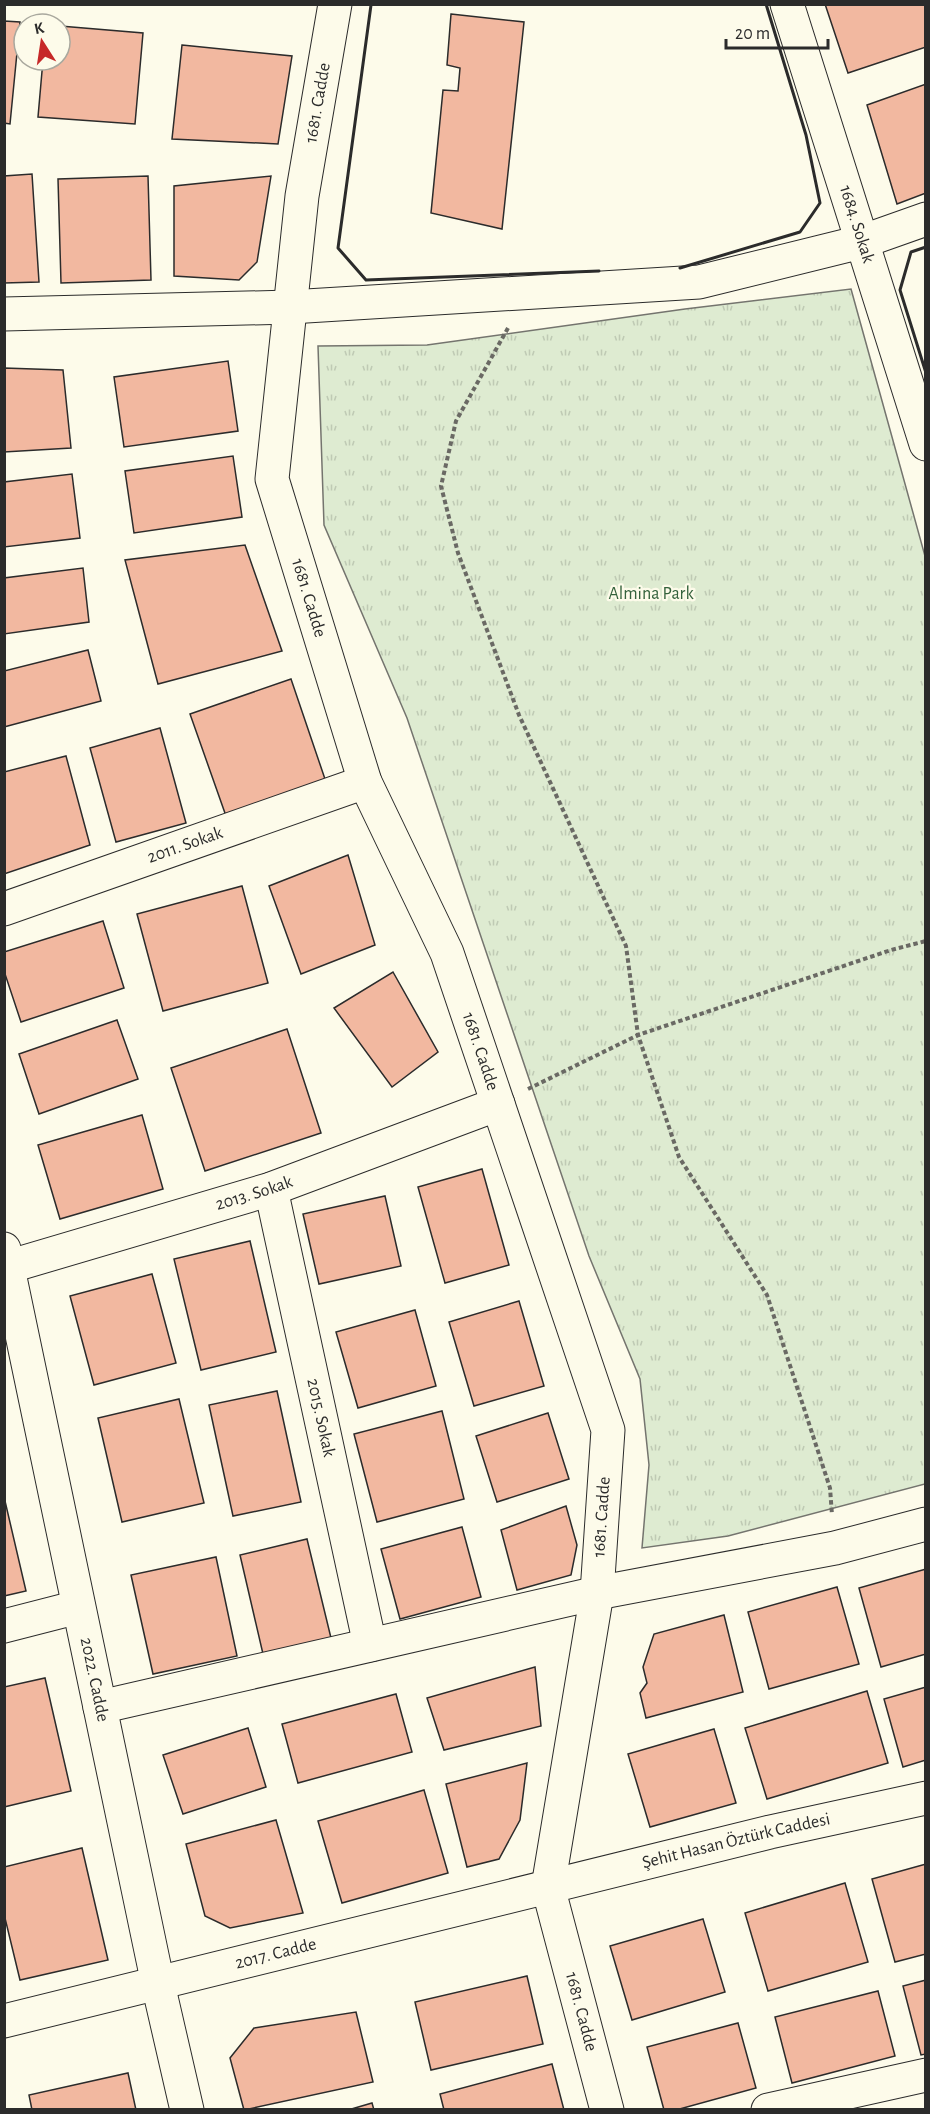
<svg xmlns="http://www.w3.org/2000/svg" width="930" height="2114" font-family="'Alegreya Sans',sans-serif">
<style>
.grass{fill:url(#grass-tufts);stroke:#74746e;stroke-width:1.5}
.building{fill:#f2b8a0;stroke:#2b2b2b;stroke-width:1.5}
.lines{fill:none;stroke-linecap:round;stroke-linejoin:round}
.minor-casing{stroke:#2b2b2b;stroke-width:35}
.path{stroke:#6a6964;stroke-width:4;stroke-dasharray:4.5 3;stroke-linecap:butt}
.minor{stroke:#fdfbea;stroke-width:33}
.wall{stroke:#2b2b2b;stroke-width:3}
.labels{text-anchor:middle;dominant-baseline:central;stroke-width:4.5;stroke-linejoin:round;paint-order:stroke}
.street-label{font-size:18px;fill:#2b2b2b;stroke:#fdfbea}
.park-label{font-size:18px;fill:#34623c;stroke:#fdfbea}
</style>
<defs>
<pattern id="grass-tufts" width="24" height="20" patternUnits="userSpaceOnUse" patternTransform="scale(1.5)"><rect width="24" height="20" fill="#deebd1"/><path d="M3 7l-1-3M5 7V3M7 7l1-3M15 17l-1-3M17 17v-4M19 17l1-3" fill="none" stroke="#bfcab4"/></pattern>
</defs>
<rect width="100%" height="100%" fill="#fdfbea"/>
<path class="grass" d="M 851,289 L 925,556 L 925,1484 L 728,1536 L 642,1548 L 649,1465 L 640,1379 L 589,1256 L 407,718 L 324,525 L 318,346 L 427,345 L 685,309 Z"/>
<g class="building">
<path d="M 825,4 L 926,4 L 926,47 L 848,73 Z"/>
<path d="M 451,14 L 524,22 L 502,229 L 431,213 L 443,90 L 458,91 L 460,68 L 447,65 Z"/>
<path d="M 4,21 L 20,22 L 10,124 L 4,123 Z"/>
<path d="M 60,26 L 143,33 L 135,124 L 38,117 L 43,60 L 60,60 Z"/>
<path d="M 182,45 L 292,56 L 278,144 L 172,139 Z"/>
<path d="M 926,84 L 926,193 L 897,204 L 867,105 Z"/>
<path d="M 32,174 L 39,282 L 4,283 L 4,176 Z"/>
<path d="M 148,176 L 151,280 L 61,283 L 58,179 Z"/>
<path d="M 271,176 L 257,262 L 239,280 L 174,276 L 174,186 Z"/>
<path d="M 228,361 L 238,431 L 124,447 L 114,377 Z"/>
<path d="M 4,368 L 63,370 L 71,448 L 4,452 Z"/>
<path d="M 233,456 L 242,517 L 134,533 L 125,471 Z"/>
<path d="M 72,474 L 80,538 L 4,547 L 4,482 Z"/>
<path d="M 245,545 L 282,651 L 158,684 L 125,560 Z"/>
<path d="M 83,568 L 89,622 L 4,634 L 4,578 Z"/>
<path d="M 88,650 L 101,701 L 4,727 L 4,671 Z"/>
<path d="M 291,679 L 326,782 L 226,816 L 190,714 Z"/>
<path d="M 160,728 L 186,823 L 116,842 L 90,748 Z"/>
<path d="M 66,756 L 90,845 L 4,874 L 4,772 Z"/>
<path d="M 348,855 L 375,945 L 301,974 L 269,886 Z"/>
<path d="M 242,886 L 268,983 L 163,1011 L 137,914 Z"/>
<path d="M 103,921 L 124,988 L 21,1022 L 4,971 L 4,952 Z"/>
<path d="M 393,972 L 438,1052 L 392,1087 L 334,1008 Z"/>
<path d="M 117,1020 L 138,1079 L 39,1114 L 19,1054 Z"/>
<path d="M 287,1029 L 321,1133 L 205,1171 L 171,1068 Z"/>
<path d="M 142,1115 L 163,1189 L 60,1219 L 38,1145 Z"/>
<path d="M 482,1169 L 509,1265 L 445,1283 L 418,1187 Z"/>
<path d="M 385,1196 L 401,1266 L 319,1284 L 303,1214 Z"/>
<path d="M 250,1241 L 276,1352 L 201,1370 L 174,1259 Z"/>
<path d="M 152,1274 L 176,1363 L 94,1385 L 70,1296 Z"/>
<path d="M 519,1301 L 544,1386 L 474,1406 L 449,1322 Z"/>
<path d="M 415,1310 L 436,1386 L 358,1408 L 336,1332 Z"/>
<path d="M 277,1391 L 301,1502 L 233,1516 L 209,1405 Z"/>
<path d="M 179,1399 L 204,1503 L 122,1522 L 98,1418 Z"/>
<path d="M 442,1411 L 464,1499 L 377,1522 L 354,1434 Z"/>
<path d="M 548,1413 L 569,1479 L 497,1502 L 476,1436 Z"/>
<path d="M 5,1501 L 26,1591 L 4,1596 L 4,1502 Z"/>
<path d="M 566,1506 L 577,1545 L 571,1575 L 517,1590 L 501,1530 Z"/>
<path d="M 462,1527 L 481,1597 L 400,1619 L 381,1549 Z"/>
<path d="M 307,1539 L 331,1638 L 263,1654 L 240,1555 Z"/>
<path d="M 216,1557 L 237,1656 L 153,1674 L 131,1575 Z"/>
<path d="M 926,1569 L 926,1654 L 881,1667 L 859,1588 Z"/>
<path d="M 837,1587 L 859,1664 L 769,1689 L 748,1612 Z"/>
<path d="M 724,1615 L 743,1692 L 646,1718 L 640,1693 L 647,1683 L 643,1667 L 654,1634 Z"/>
<path d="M 535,1667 L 541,1726 L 444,1750 L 427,1698 Z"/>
<path d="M 45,1678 L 71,1791 L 4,1807 L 4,1687 Z"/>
<path d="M 926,1687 L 926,1760 L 903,1767 L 884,1699 Z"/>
<path d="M 867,1691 L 888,1763 L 767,1799 L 745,1728 Z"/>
<path d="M 396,1694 L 412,1752 L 298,1783 L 282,1724 Z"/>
<path d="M 248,1728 L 266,1787 L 183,1814 L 163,1755 Z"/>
<path d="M 714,1729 L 736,1803 L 650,1827 L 628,1754 Z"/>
<path d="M 527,1763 L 520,1820 L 499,1859 L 467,1867 L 446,1784 Z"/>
<path d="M 424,1790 L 448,1873 L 342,1903 L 318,1821 Z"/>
<path d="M 276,1820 L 303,1913 L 230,1928 L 205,1916 L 186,1844 Z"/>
<path d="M 82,1848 L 108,1960 L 20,1980 L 4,1914 L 4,1867 Z"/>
<path d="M 926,1864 L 926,1954 L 895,1962 L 872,1879 Z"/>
<path d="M 845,1883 L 868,1962 L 768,1991 L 745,1913 Z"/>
<path d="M 703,1919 L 725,1992 L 632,2020 L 610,1946 Z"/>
<path d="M 527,1976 L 543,2044 L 431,2070 L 415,2002 Z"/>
<path d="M 926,1980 L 926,2054 L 921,2055 L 903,1986 Z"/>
<path d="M 878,1991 L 895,2056 L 792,2083 L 775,2017 Z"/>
<path d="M 356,2012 L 373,2082 L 244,2110 L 230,2058 L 254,2028 Z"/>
<path d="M 738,2023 L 756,2088 L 676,2110 L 664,2110 L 647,2047 Z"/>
<path d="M 552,2064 L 564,2110 L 444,2110 L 440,2094 Z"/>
<path d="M 128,2073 L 136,2110 L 32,2110 L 29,2095 Z"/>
<path d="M 372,2103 L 374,2110 L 348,2110 Z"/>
</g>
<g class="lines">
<defs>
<g id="minor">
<path id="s1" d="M 335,4 L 302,196 L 272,479 L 365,782 L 447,953 L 608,1430 L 597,1593 L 548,1887 L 607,2110"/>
<path id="s2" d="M 787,4 L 926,444"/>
<path d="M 4,314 L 290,307 L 699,282 L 861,242 L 926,219"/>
<path id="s3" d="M 4,909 L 365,782"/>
<path id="s4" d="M 271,1189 L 370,1645"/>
<path id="s5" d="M 4,1249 L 158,1984 L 187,2110"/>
<path id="s6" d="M 4,1268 L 271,1189 L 498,1104"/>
<path d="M 4,1626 L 78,1607"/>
<path d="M 100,1707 L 597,1593 L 835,1548 L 926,1524"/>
<path id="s7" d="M 4,2021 L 770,1832 L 926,1798"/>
<path d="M 768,2110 L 926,2075"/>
</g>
</defs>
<use href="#minor" class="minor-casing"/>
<g class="path">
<path d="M 508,328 L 456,421 L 441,486 L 458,553 L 519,715 L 626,946 L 638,1035 L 679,1157 L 767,1295 L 830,1488 L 832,1515"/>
<path d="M 528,1089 L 638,1035 L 891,950 L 926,941"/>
</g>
<use href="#minor" class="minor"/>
<g class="wall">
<path d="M 371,5 L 338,248 L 366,280 L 599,271"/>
<path d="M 926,247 L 911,252 L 900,290 L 926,373"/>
<path d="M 680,268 L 800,232 L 820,203 L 806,135 L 766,4"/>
</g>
</g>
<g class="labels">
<g class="street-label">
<text transform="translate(318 103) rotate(-80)">1681. Cadde</text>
<text stroke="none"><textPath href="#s2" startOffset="231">1684. Sokak</textPath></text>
<text stroke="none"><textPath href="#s1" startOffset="604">1681. Cadde</textPath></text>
<text stroke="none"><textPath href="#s3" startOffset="192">2011. Sokak</textPath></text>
<text stroke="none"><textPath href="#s1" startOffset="1090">1681. Cadde</textPath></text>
<text stroke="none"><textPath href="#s6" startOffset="261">2013. Sokak</textPath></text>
<text stroke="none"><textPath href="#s4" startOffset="234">2015. Sokak</textPath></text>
<text transform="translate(602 1517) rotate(-86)">1681. Cadde</text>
<text stroke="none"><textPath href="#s5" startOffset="440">2022. Cadde</textPath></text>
<text stroke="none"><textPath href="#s7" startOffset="754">Şehit Hasan Öztürk Caddesi</textPath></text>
<text stroke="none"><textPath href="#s7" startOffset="280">2017. Cadde</textPath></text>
<text stroke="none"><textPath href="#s1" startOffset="2080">1681. Cadde</textPath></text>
</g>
<g class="park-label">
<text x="651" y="594">Almina Park</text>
</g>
</g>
<rect width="930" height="2114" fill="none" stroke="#2b2b2b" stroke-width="12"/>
<g transform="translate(42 42) rotate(348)"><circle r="28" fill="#fdfbea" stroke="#a9a89e" stroke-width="1.5"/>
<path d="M0-4.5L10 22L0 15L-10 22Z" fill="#c62828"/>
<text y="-9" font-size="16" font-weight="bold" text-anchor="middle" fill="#2b2b2b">K</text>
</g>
<path d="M726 39v9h102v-9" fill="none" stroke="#2b2b2b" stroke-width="3"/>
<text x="735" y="39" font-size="18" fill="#2b2b2b" stroke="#fdfbea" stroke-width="4.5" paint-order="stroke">20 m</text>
</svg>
